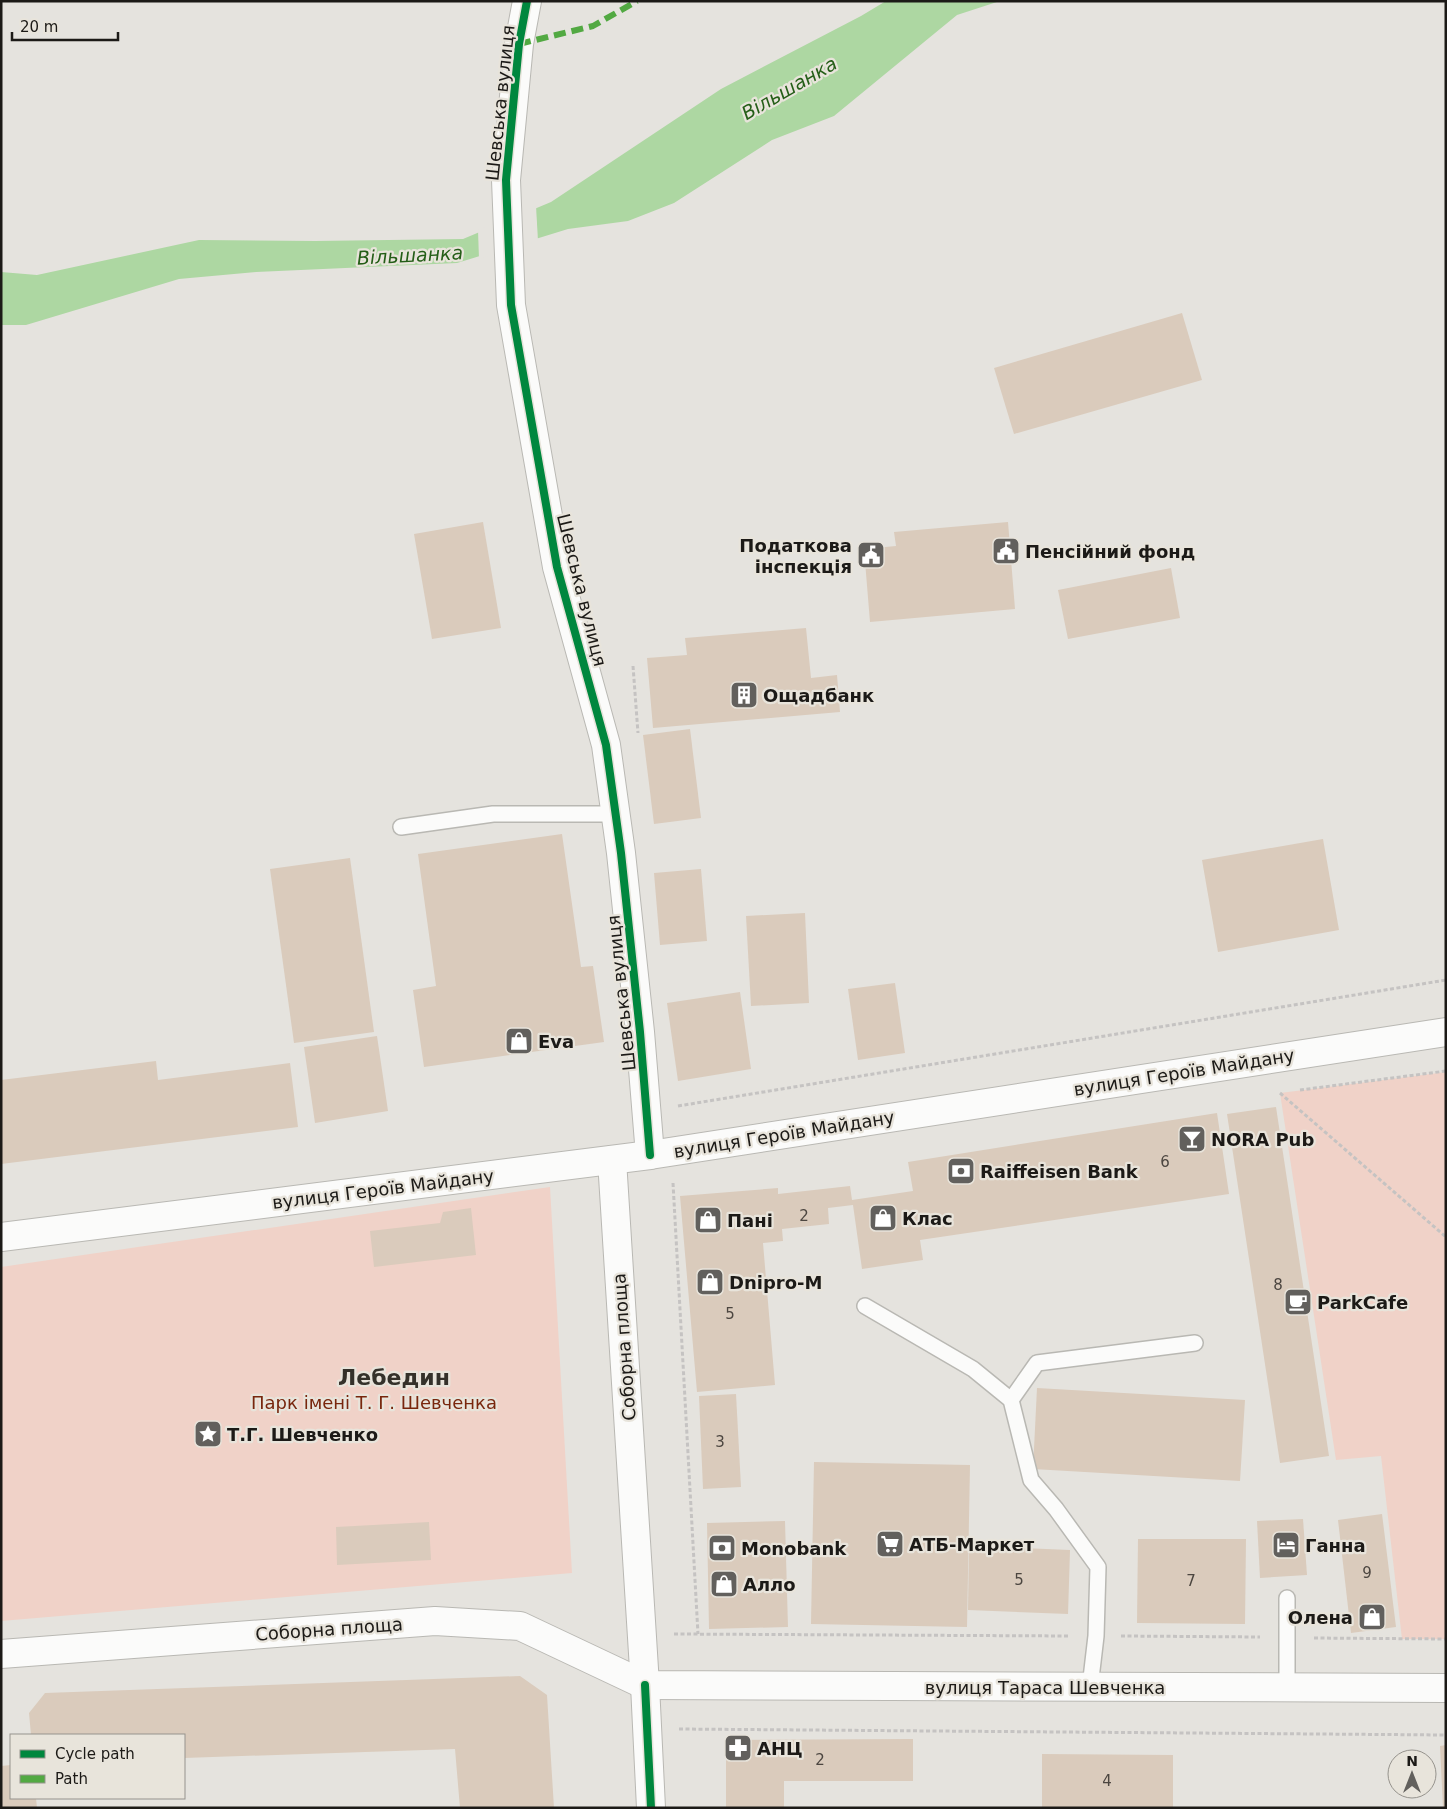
<svg xmlns="http://www.w3.org/2000/svg" width="1447" height="1809" font-family="'DejaVu Sans',sans-serif">
<style>
.green{fill:#f0d2c8}
.water{fill:#add7a2}
.pier{fill:#e5e3de}
.building{fill:#dacbbc}
.lines{fill:none;stroke-linecap:round;stroke-linejoin:round}
.service-casing{stroke:#b9b8b3;stroke-width:18}
.minor-casing{stroke:#b9b8b3;stroke-width:30}
.tertiary-casing{stroke:#b9b8b3;stroke-width:30}
.secondary-casing{stroke:#b9b8b3;stroke-width:30}
.path{stroke:#c5c3c2;stroke-width:3;stroke-dasharray:4 2.5;stroke-linecap:butt}
.service{stroke:#fbfbfa;stroke-width:15}
.minor{stroke:#fbfbfa;stroke-width:28}
.tertiary{stroke:#fbfbfa;stroke-width:28}
.secondary{stroke:#fbfbfa;stroke-width:28}
.quiet{stroke:#52a942;stroke-width:6;stroke-dasharray:12 6;stroke-linecap:butt}
.cycleway-casing{stroke:#e8e4db;stroke-width:11}
.cycleway{stroke:#00873e;stroke-width:8}
.labels{text-anchor:middle;dominant-baseline:central;stroke-width:4.5;stroke-linejoin:round;paint-order:stroke}
.number-label{font-size:15px;fill:#4c4640}
.street-label{font-size:18px;fill:#1c1a17;stroke:#e8e4db}
.poi-label{font-size:18px;font-weight:bold;fill:#1c1a17;stroke:#e8e4db;text-anchor:start}
.park-label{font-size:18px;fill:#78260d;stroke:#e8e4db}
.water-label{font-size:19px;font-style:italic;fill:#245e17;stroke:#e8e4db}
.district-label{font-size:22px;font-weight:bold;fill:#34312a;stroke:#e8e4db}
</style>
<rect width="100%" height="100%" fill="#e5e3de"/>
<g class="green">
<path d="M 1446,1072 L 1446,1639 L 1402,1639 L 1381,1456 L 1336,1460 L 1280,1093 Z"/>
<path d="M 550,1187 L 572,1573 L 1,1621 L 1,1267 Z"/>
</g>
<path class="water" d="M 886,1 L 1000,1 L 957,15 L 834,116 L 772,140 L 674,203 L 628,221 L 568,229 L 457,263 L 256,272 L 179,279 L 26,325 L 1,325 L 1,272 L 37,275 L 199,240 L 315,241 L 463,239 L 551,202 L 721,89 L 861,16 Z"/>
<path class="pier" d="M 536,206 L 538,241 L 479,259 L 478,230 Z"/>
<g class="building">
<path d="M 1182,313 L 1202,380 L 1014,434 L 994,368 Z"/>
<path d="M 483,522 L 501,628 L 432,639 L 414,534 Z"/>
<path d="M 1008,522 L 1015,609 L 870,622 L 864,549 L 896,546 L 894,532 Z"/>
<path d="M 1171,568 L 1180,618 L 1068,639 L 1058,590 Z"/>
<path d="M 806,628 L 811,678 L 837,675 L 840,712 L 653,728 L 647,658 L 687,655 L 685,638 Z"/>
<path d="M 690,729 L 701,818 L 654,824 L 643,735 Z"/>
<path d="M 562,834 L 581,967 L 593,966 L 604,1042 L 424,1067 L 413,990 L 436,986 L 418,854 Z"/>
<path d="M 1323,839 L 1339,930 L 1218,952 L 1202,860 Z"/>
<path d="M 350,858 L 374,1032 L 294,1043 L 270,869 Z"/>
<path d="M 701,869 L 707,941 L 660,945 L 654,873 Z"/>
<path d="M 805,913 L 809,1003 L 751,1006 L 746,916 Z"/>
<path d="M 895,983 L 905,1053 L 858,1060 L 848,989 Z"/>
<path d="M 740,992 L 751,1069 L 678,1081 L 667,1003 Z"/>
<path d="M 377,1036 L 388,1111 L 315,1123 L 304,1047 Z"/>
<path d="M 156,1061 L 158,1080 L 290,1063 L 298,1127 L 1,1164 L 1,1080 Z"/>
<path d="M 1276,1107 L 1329,1456 L 1280,1463 L 1227,1114 Z"/>
<path d="M 1217,1113 L 1229,1194 L 920,1240 L 923,1260 L 862,1269 L 853,1205 L 828,1208 L 829,1224 L 782,1229 L 783,1241 L 763,1243 L 775,1385 L 697,1392 L 680,1196 L 778,1188 L 778,1194 L 850,1186 L 852,1200 L 913,1191 L 908,1162 Z"/>
<path d="M 471,1208 L 476,1255 L 374,1267 L 370,1231 L 440,1223 L 443,1212 Z"/>
<path d="M 1037,1388 L 1245,1400 L 1240,1481 L 1033,1469 Z"/>
<path d="M 736,1394 L 741,1487 L 703,1489 L 699,1396 Z"/>
<path d="M 814,1462 L 970,1465 L 967,1627 L 811,1624 Z"/>
<path d="M 1382,1514 L 1396,1627 L 1351,1633 L 1338,1520 Z"/>
<path d="M 1303,1519 L 1307,1575 L 1260,1578 L 1257,1521 Z"/>
<path d="M 785,1521 L 788,1627 L 709,1629 L 707,1523 Z"/>
<path d="M 429,1522 L 431,1560 L 337,1565 L 336,1527 Z"/>
<path d="M 1138,1539 L 1246,1539 L 1245,1624 L 1137,1623 Z"/>
<path d="M 969,1546 L 1070,1550 L 1068,1614 L 968,1610 Z"/>
<path d="M 520,1676 L 547,1695 L 554,1808 L 460,1808 L 455,1749 L 184,1758 L 184,1735 L 31,1735 L 29,1713 L 45,1693 Z"/>
<path d="M 913,1739 L 913,1781 L 784,1781 L 784,1808 L 726,1808 L 726,1740 Z"/>
<path d="M 1446,1745 L 1446,1808 L 1443,1808 L 1440,1746 Z"/>
<path d="M 1042,1754 L 1173,1755 L 1173,1808 L 1042,1808 Z"/>
<path d="M 11,1765 L 11,1798 L 36,1798 L 37,1808 L 1,1808 L 1,1766 Z"/>
</g>
<g class="lines">
<defs>
<g id="service">
<path d="M 401,827 L 493,814 L 616,814"/>
<path d="M 865,1306 L 973,1369 L 1011,1400 L 1031,1480 L 1056,1509 L 1098,1567 L 1096,1636 L 1090,1687"/>
<path d="M 1011,1400 L 1037,1363 L 1195,1343"/>
<path d="M 1287,1598 L 1287,1688"/>
</g>
<path id="minor" d="M 527,1 L 519,44 L 506,180 L 511,305 L 557,567 L 606,745 L 621,853 L 640,1032 L 650,1155"/>
<path id="tertiary" d="M 645,1685 L 651,1808"/>
<g id="secondary">
<path d="M 612,1160 L 645,1685"/>
<path d="M 1,1237 L 650,1155 L 1446,1032"/>
<path d="M 1,1654 L 435,1621 L 520,1626 L 645,1685 L 1446,1688"/>
</g>
</defs>
<use href="#service" class="service-casing"/>
<use href="#minor" class="minor-casing"/>
<use href="#tertiary" class="tertiary-casing"/>
<use href="#secondary" class="secondary-casing"/>
<g class="path">
<path d="M 633,666 L 638,733"/>
<path d="M 1300,1090 L 1446,1071"/>
<path d="M 1280,1093 L 1446,1237"/>
<path d="M 678,1106 L 1446,980"/>
<path d="M 673,1183 L 698,1634"/>
<path d="M 674,1634 L 1070,1636"/>
<path d="M 1121,1636 L 1260,1637"/>
<path d="M 1314,1638 L 1446,1639"/>
<path d="M 679,1729 L 1446,1735"/>
</g>
<use href="#service" class="service"/>
<use href="#minor" class="minor"/>
<use href="#tertiary" class="tertiary"/>
<use href="#secondary" class="secondary"/>
<path class="quiet" d="M 519,44 L 593,26 L 637,1"/>
<defs>
<g id="cycleway">
<path d="M 527,1 L 519,44 L 506,180 L 511,305 L 557,567 L 606,745 L 621,853 L 640,1032 L 650,1155"/>
<path d="M 645,1685 L 651,1808"/>
</g>
</defs>
<use href="#cycleway" class="cycleway-casing"/>
<use href="#cycleway" class="cycleway"/>
</g>
<defs>
<symbol id="civic-square" viewBox="-11 -11 22 22"><rect x="-9" y="-9" width="18" height="18" rx="4" fill="#62605d" stroke="#e8e4db"/><path d="M-.6-6.5H3V-4.5H.6V-3L4-1V1h2V6H-6V1h2V-1L-.6-3ZM-1.2 2.5V6h2.4V2.5Z" fill="#fff"/></symbol>
<symbol id="building-square" viewBox="-11 -11 22 22"><rect x="-9" y="-9" width="18" height="18" rx="4" fill="#62605d" stroke="#e8e4db"/><path d="M-4-6H4V6H1V3H-1V6H-4ZM-2.5-4.3h1.7v1.8h-1.7ZM.8-4.3h1.7v1.8H.8ZM-2.5-1h1.7V.8h-1.7ZM.8-1h1.7V.8H.8Z" fill="#fff"/></symbol>
<symbol id="shop-square" viewBox="-11 -11 22 22"><rect x="-9" y="-9" width="18" height="18" rx="4" fill="#62605d" stroke="#e8e4db"/><path d="M-5-2.5h2.3a2.7 3.5 0 0 1 5.4 0H5L5.5 6h-11ZM-1.5-2.5h3a1.5 2.3 0 0 0-3 0Z" fill="#fff"/></symbol>
<symbol id="bar-square" viewBox="-11 -11 22 22"><rect x="-9" y="-9" width="18" height="18" rx="4" fill="#62605d" stroke="#e8e4db"/><path d="M-6-5H6L.8 .8V4.5H3.5V6h-7V4.5H-.8V.8Z" fill="#fff"/></symbol>
<symbol id="bank-square" viewBox="-11 -11 22 22"><rect x="-9" y="-9" width="18" height="18" rx="4" fill="#62605d" stroke="#e8e4db"/><path d="M-6-4H6V4H-6ZM0-2.3a2.3 2.3 0 1 0 0 4.6a2.3 2.3 0 1 0 0-4.6Z" fill="#fff"/></symbol>
<symbol id="cafe-square" viewBox="-11 -11 22 22"><rect x="-9" y="-9" width="18" height="18" rx="4" fill="#62605d" stroke="#e8e4db"/><path d="M-5.5-4.5H6V0H3Q3 3.5 0 3.5H-2.5Q-5.5 3.5-5.5 0ZM3-3.2v2h1.7v-2ZM-6 4.5H4V6H-6Z" fill="#fff"/></symbol>
<symbol id="sight-square" viewBox="-11 -11 22 22"><rect x="-9" y="-9" width="18" height="18" rx="4" fill="#62605d" stroke="#e8e4db"/><path d="M0-6L1.8-2.2L6-1.7L2.9 1.2L3.7 5.4L0 3.3L-3.7 5.4L-2.9 1.2L-6-1.7L-1.8-2.2Z" fill="#fff"/></symbol>
<symbol id="supermarket-square" viewBox="-11 -11 22 22"><rect x="-9" y="-9" width="18" height="18" rx="4" fill="#62605d" stroke="#e8e4db"/><path d="M-6-5.5h2.5l.6 2H6L4.5 2H-2.5L-4.4-4H-6ZM-1.5 3.2a1.3 1.3 0 1 0 .1 0ZM3 3.2a1.3 1.3 0 1 0 .1 0Z" fill="#fff"/></symbol>
<symbol id="hotel-square" viewBox="-11 -11 22 22"><rect x="-9" y="-9" width="18" height="18" rx="4" fill="#62605d" stroke="#e8e4db"/><path d="M-6-4.5h1.5V1H6V5H4.5V3h-9V5H-6ZM-4 0a1.8 1.8 0 1 1 3.6 0ZM.5 0V-2.5h3Q6-2.5 6 0Z" fill="#fff"/></symbol>
<symbol id="pharmacy-square" viewBox="-11 -11 22 22"><rect x="-9" y="-9" width="18" height="18" rx="4" fill="#62605d" stroke="#e8e4db"/><path d="M-2-6h4v4h4v4h-4v4h-4v-4h-4v-4h4Z" fill="#fff"/></symbol>
</defs>
<g fill-rule="evenodd">
<use href="#civic-square" x="990" y="535" width="32" height="32"/>
<use href="#civic-square" x="855" y="539" width="32" height="32"/>
<use href="#building-square" x="728" y="679" width="32" height="32"/>
<use href="#shop-square" x="503" y="1025" width="32" height="32"/>
<use href="#bar-square" x="1176" y="1123" width="32" height="32"/>
<use href="#bank-square" x="945" y="1155" width="32" height="32"/>
<use href="#shop-square" x="867" y="1202" width="32" height="32"/>
<use href="#shop-square" x="692" y="1204" width="32" height="32"/>
<use href="#shop-square" x="694" y="1266" width="32" height="32"/>
<use href="#cafe-square" x="1282" y="1286" width="32" height="32"/>
<use href="#sight-square" x="192" y="1418" width="32" height="32"/>
<use href="#supermarket-square" x="874" y="1528" width="32" height="32"/>
<use href="#hotel-square" x="1270" y="1529" width="32" height="32"/>
<use href="#bank-square" x="706" y="1532" width="32" height="32"/>
<use href="#shop-square" x="708" y="1568" width="32" height="32"/>
<use href="#shop-square" x="1356" y="1601" width="32" height="32"/>
<use href="#pharmacy-square" x="722" y="1732" width="32" height="32"/>
</g>
<g class="labels">
<g class="number-label">
<text x="1165" y="1162">6</text>
<text x="804" y="1216">2</text>
<text x="1278" y="1285">8</text>
<text x="730" y="1314">5</text>
<text x="720" y="1442">3</text>
<text x="1367" y="1573">9</text>
<text x="1019" y="1580">5</text>
<text x="1191" y="1581">7</text>
<text x="820" y="1760">2</text>
<text x="1107" y="1781">4</text>
</g>
<g class="street-label">
<text transform="translate(500 103) rotate(-84)">Шевська вулиця</text>
<text transform="translate(582 590) rotate(76)">Шевська вулиця</text>
<text transform="translate(621 993) rotate(-96)">Шевська вулиця</text>
<text transform="translate(1184 1072) rotate(-9)">вулиця Героїв Майдану</text>
<text transform="translate(784 1134) rotate(-9)">вулиця Героїв Майдану</text>
<text transform="translate(383 1189) rotate(-7)">вулиця Героїв Майдану</text>
<text transform="translate(624 1347) rotate(-94)">Соборна площа</text>
<text transform="translate(329 1629) rotate(-4)">Соборна площа</text>
<text x="1045" y="1687">вулиця Тараса Шевченка</text>
</g>
<g class="poi-label">
<text x="852" y="545" text-anchor="end">Податкова<tspan x="852" dy="21">інспекція</tspan></text>
<text x="1025" y="551">Пенсійний фонд</text>
<text x="763" y="695">Ощадбанк</text>
<text x="538" y="1041">Eva</text>
<text x="1211" y="1139">NORA Pub</text>
<text x="980" y="1171">Raiffeisen Bank</text>
<text x="902" y="1218">Клас</text>
<text x="727" y="1220">Пані</text>
<text x="729" y="1282">Dnipro-M</text>
<text x="1317" y="1302">ParkCafe</text>
<text x="227" y="1434">Т.Г. Шевченко</text>
<text x="909" y="1544">АТБ-Маркет</text>
<text x="1305" y="1545">Ганна</text>
<text x="741" y="1548">Monobank</text>
<text x="743" y="1584">Алло</text>
<text x="1353" y="1617" text-anchor="end">Олена</text>
<text x="757" y="1748">АНЦ</text>
</g>
<g class="park-label">
<text x="374" y="1402">Парк імені Т. Г. Шевченка</text>
</g>
<g class="water-label">
<text transform="translate(789 88) rotate(-30)">Вільшанка</text>
<text transform="translate(410 255) rotate(-3)">Вільшанка</text>
</g>
<g class="district-label">
<text x="394" y="1377">Лебедин</text>
</g>
</g>
<rect width="1447" height="1809" fill="none" stroke="#1c1a17" stroke-width="5"/>
<rect x="10" y="1734" width="175" height="65" fill="#e8e4db" stroke="#96938d"/>
<rect x="20" y="1750" width="25" height="8" fill="#00873e" stroke="#96938d"/>
<text x="55" y="1759" font-size="15" fill="#1c1a17">Cycle path</text>
<rect x="20" y="1775" width="25" height="8" fill="#52a942" stroke="#96938d"/>
<text x="55" y="1784" font-size="15" fill="#1c1a17">Path</text>
<g transform="translate(1412 1774)"><circle r="24" fill="#e8e4db" stroke="#96938d"/>
<path d="M0-4L9 19L0 12L-9 19Z" fill="#62605d"/>
<text y="-8" font-size="14" font-weight="bold" text-anchor="middle" fill="#1c1a17">N</text>
</g>
<path d="M12 32v8h106v-8" fill="none" stroke="#1c1a17" stroke-width="2.5"/>
<text x="20" y="32" font-size="15" fill="#1c1a17" stroke="#e8e4db" stroke-width="4" paint-order="stroke">20 m</text>
</svg>
